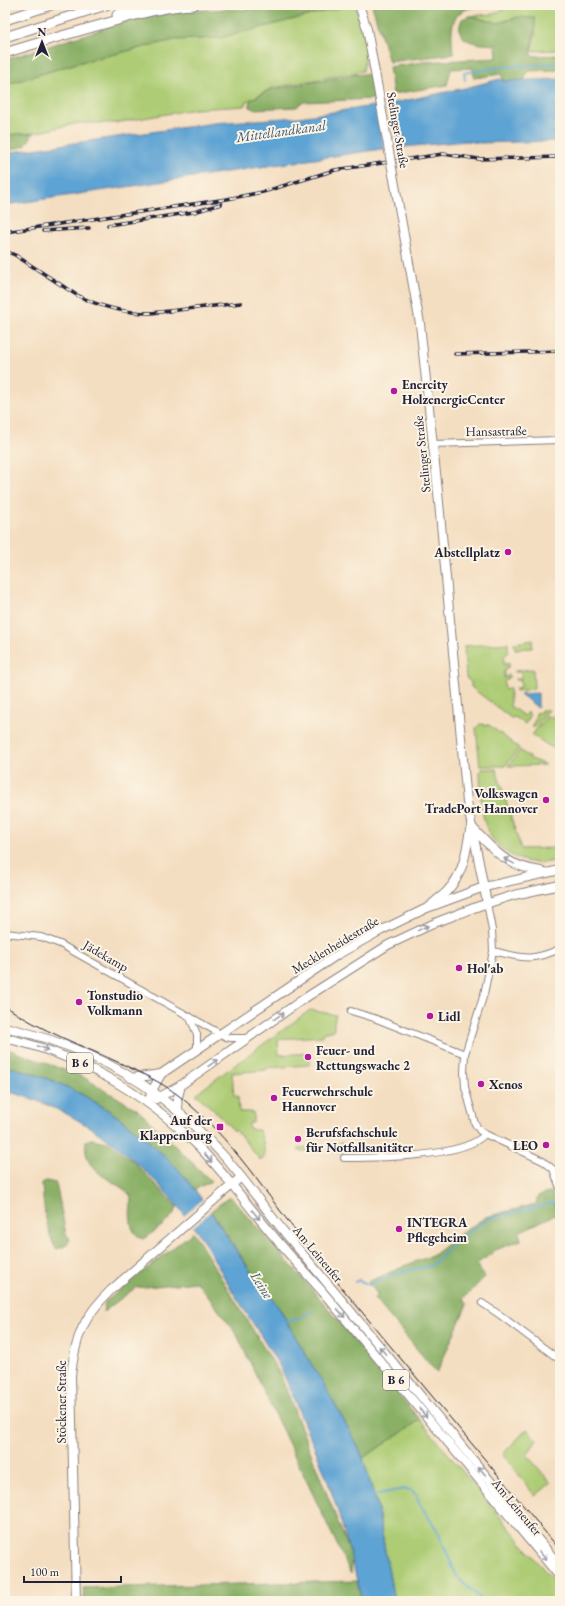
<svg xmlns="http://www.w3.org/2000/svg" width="565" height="1606" font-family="'EB Garamond',serif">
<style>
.green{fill:#adcc74;stroke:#687758}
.forest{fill:#8ab066;stroke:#566950}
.water{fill:#5da3d3;stroke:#406287}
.pier{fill:#f4dec1}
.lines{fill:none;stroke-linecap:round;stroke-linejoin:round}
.stream{stroke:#5da3d3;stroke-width:2}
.minor-casing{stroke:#8b807e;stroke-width:8}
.major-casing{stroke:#8b807e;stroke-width:10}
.highway-casing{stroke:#8b807e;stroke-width:11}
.minor{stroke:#fff;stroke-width:6}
.major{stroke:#fff;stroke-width:8}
.highway{stroke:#fff;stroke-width:9}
.tram{stroke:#22223b;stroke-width:1}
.rail-casing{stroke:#22223b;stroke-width:3.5}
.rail{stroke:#fcf5e5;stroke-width:2;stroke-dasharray:6;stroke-linecap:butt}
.major-bridge-casing{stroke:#8b807e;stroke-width:10;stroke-linecap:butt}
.major-bridge{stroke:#fff;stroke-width:8}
.oneway{stroke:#9c9ca7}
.poi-dot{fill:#b5179e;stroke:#fcf5e5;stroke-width:1.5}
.labels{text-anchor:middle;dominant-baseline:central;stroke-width:4;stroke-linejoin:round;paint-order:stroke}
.shield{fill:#fcf5e5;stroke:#63616e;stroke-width:1}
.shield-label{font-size:12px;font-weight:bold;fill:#22223b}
.street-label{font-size:13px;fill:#22223b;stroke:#fcf5e5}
.poi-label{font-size:13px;font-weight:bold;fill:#22223b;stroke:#fcf5e5;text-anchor:start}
.water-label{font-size:14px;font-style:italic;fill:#3a5678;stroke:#fcf5e5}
</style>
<rect width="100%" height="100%" fill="#fcf5e5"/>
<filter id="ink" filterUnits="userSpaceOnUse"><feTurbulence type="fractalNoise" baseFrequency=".025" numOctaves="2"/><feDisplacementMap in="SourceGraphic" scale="8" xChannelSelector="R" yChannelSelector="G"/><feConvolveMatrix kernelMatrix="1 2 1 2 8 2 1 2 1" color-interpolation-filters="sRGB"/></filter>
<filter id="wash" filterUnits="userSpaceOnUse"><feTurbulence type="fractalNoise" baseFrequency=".012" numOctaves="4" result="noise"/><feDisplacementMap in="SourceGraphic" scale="16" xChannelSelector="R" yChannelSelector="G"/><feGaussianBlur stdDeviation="0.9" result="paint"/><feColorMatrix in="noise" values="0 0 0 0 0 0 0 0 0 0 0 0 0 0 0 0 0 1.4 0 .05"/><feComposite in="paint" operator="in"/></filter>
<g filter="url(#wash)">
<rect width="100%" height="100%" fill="#f4dec1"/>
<g class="green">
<path d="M 350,5 L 355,5 L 367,43 L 363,71 L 272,88 L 246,102 L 245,106 L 195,109 L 115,123 L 79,123 L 34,133 L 5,135 L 5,85 L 77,63 L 174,40 L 220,38 Z"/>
<path d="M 513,5 L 560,5 L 560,50 L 531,51 L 536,31 L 518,17 L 498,23 L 470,16 L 493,14 Z"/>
<path d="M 533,640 L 532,648 L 515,649 L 514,643 Z"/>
<path d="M 508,643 L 508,653 L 504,657 L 504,665 L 509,662 L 509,666 L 504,670 L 504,678 L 509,675 L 509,678 L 504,682 L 505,690 L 510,688 L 510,706 L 524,716 L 528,712 L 529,714 L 529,718 L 525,724 L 515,717 L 511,718 L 471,687 L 471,682 L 466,678 L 464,646 Z"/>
<path d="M 533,669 L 534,689 L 516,691 L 516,688 L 521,687 L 521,680 L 515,680 L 515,679 L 521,679 L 521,672 L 515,672 L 515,671 Z"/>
<path d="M 541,710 L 549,710 L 535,727 L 531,727 L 535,720 L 536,713 L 541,712 Z"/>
<path d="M 560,716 L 560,750 L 549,746 L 532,735 L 546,717 Z"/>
<path d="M 480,724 L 489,725 L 519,748 L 505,766 L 480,766 L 476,728 Z"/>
<path d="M 520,750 L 531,759 L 546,765 L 508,766 Z"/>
<path d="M 496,769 L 521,849 L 560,848 L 560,860 C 553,861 545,863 539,863 C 517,862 496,850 487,829 C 480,812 481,790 480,771 L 481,769 Z"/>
<path d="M 310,1010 L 336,1015 L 334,1022 L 334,1030 L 323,1033 L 323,1036 L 278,1039 L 279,1055 L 310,1053 L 310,1062 L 309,1065 L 267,1068 L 266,1070 L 232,1073 L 234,1096 L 238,1096 L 239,1112 L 253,1112 L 253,1123 L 249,1123 L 249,1128 L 254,1130 L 259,1130 L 263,1141 L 265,1156 L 260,1160 L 236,1130 L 234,1131 L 221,1117 L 196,1094 L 232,1067 Z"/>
<path d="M 343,1143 L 343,1152 L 333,1152 L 330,1150 L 329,1144 Z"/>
<path d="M 320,1146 L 321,1150 L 319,1152 L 299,1151 L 299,1148 Z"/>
<path d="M 420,1420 L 560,1589 L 560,1601 L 394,1601 L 377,1505 L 363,1458 Z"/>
<path d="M 527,1429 L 537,1440 L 527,1455 L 551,1483 L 535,1496 L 503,1454 Z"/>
</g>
<g class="forest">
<path d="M 284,5 L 350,5 L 220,38 L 174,40 L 77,63 L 5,85 L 5,60 L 140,17 L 171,12 L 227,9 L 259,10 Z"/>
<path d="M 372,5 L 492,5 C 485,7 477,6 470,8 C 447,14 452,36 453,54 L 389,62 Z"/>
<path d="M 470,16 L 498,23 L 518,17 L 535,18 C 536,32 531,43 531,56 L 560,55 L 560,70 L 528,71 L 524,80 L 504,81 L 501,74 L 474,78 L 473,68 L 451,69 L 447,85 L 393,94 L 389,67 L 424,62 L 497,58 L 496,45 C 481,44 451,44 462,19 Z"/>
<path d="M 365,74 L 370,76 L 374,99 L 302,102 L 297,107 L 253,109 L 250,107 L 250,100 L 269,90 L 352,75 Z"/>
<path d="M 34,133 L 25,146 L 5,151 L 5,135 Z"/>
<path d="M 5,1048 L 83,1077 L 138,1110 L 211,1181 L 194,1190 C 147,1129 80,1082 5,1066 Z"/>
<path d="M 91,1139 L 108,1142 L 134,1162 L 177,1207 C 173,1220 155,1231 143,1239 C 126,1232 131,1211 131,1196 C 128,1193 124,1189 119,1186 C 101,1174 83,1168 86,1141 Z"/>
<path d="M 46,1181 L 56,1183 L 66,1234 L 70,1239 L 66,1246 L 56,1249 C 46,1230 43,1205 42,1183 Z"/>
<path d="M 552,1192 L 557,1214 L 519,1232 L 521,1240 L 493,1251 L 493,1253 L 476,1264 L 485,1277 L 463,1299 L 467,1304 L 437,1373 L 374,1298 L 378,1295 L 368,1282 L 414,1262 L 432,1256 L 460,1234 L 486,1217 L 536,1204 L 538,1196 Z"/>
<path d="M 230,1196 L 323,1302 L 420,1420 L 363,1458 L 357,1444 L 289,1326 L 282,1312 L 262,1288 L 211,1211 Z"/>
<path d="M 193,1232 L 280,1374 L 352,1558 L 351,1574 L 236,1333 L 197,1282 L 135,1288 L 103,1312 L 105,1302 Z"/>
<path d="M 357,1581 L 362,1601 L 84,1601 L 83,1588 Z"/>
</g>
<g class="water">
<path d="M 500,79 L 504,81 L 560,79 L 560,141 L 480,143 L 467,141 L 382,149 L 5,205 L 5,153 L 214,123 L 299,117 L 394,103 L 465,88 Z"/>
<path d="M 538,693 L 538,708 L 520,694 Z"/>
<path d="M 5,1066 C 61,1078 108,1106 151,1143 C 160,1152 171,1161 179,1170 C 205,1200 224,1233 246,1265 C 260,1286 279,1303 289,1326 L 327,1390 L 357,1444 L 363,1458 L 377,1505 L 394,1601 L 362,1601 C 351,1555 339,1510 322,1466 C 317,1452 310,1438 304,1424 C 296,1405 289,1385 280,1367 C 265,1342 249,1317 233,1292 C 221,1273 211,1252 198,1233 C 151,1166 85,1110 5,1091 Z"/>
</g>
<g class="pier">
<path d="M 391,102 L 399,149 L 385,151 L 376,104 Z"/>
<path d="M 203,1199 L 212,1210 L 192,1228 L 183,1217 Z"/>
</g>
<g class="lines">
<g class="stream">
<path d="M 465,80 L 464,73 L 502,67 L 560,63"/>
<path d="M 355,1282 L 359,1280 L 369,1285 L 405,1271 L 431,1266 L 463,1236 L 488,1219 L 557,1202"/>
<path d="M 286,1322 L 298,1319 L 312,1311"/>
<path d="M 373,1495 L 404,1489 L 411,1490 L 416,1494 L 419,1503 L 437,1530 L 457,1577 L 483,1601"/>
</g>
</g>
</g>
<g filter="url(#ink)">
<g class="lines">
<defs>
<g id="minor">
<path d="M 433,444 L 560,440"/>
<path d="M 487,903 L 492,930 L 493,951 L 484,994 L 465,1054 L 464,1072 L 465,1087 L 473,1116 L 475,1124 L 480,1131 L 485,1134 L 543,1161 L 553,1169 L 560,1188"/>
<path d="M 5,933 L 41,937 L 60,944 L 226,1037 L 231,1038 L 247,1038"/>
<path d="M 493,951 C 524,958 529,962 560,949"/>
<path d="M 351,1011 L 374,1018 L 465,1054"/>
<path d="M 189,1016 L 197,1034 L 197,1049"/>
<path d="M 344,1158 C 374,1158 465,1158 485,1134"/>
<path d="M 482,1303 L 500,1315 L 560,1360"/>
</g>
<g id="major">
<path d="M 359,5 L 367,29 L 378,89"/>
<path d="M 393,174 L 420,324 L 438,492 L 467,802 L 487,903"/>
<path d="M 471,826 C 494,851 506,866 541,871"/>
<path d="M 432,904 C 437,899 444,895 448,890 C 464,873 466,852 470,830"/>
<path d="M 5,1027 C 60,1040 114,1062 159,1096 C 182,1114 204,1134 223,1155 C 247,1182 267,1212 290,1239 C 382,1347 470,1457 560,1566"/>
<path d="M 5,1038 C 77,1054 143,1092 196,1144 C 221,1169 243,1199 266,1227 C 284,1249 303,1270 322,1291 L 560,1577"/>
<path d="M 131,1078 L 161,1074"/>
<path d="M 156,1099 L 181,1085 L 302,1000 L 388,945 L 437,922 L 479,906 L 514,895 L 560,885"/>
<path d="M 148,1103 L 152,1091 L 161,1074 L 337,955 L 380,931 L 427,908 L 484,887 L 560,870"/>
<path d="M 179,1113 L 177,1101 L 181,1085"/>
<path d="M 76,1601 L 71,1376 C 75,1337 83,1317 111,1290 L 241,1177"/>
</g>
<g id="highway">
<path d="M 117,15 L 141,5"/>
<path d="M 5,20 L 51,5"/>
<path d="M 5,37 L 106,5"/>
<path d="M 5,53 C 40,42 75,32 111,22 C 138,14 166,6 194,5"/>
</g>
</defs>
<use href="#minor" class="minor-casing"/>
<use href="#major" class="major-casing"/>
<use href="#highway" class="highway-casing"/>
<use href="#minor" class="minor"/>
<use href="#major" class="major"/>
<use href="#highway" class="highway"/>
<path class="tram" d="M 5,1006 C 41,1031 83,1046 122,1064 C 141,1073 161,1082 178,1095 C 232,1137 266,1195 309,1248 C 392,1349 477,1449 560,1550"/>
<defs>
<g id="rail">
<path d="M 108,225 L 194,212 L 221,204"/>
<path d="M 43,231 L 89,228"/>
<path d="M 5,232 L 227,199 L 263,192 L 335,170 L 443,154 L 479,159 L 560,157"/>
<path d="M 5,251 L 15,255 L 75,294 C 99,307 124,313 151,313 L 241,303"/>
<path d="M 455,354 L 560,351"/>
</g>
</defs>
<use href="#rail" class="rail-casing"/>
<use href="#rail" class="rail"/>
<defs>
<path id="major-bridge" d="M 378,89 L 393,174"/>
</defs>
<use href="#major-bridge" class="major-bridge-casing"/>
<use href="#major-bridge" class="major-bridge"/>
</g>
<defs><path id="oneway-shaft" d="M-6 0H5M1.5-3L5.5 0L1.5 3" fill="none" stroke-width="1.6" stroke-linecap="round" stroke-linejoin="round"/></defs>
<g class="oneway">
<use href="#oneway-shaft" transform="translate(509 861) rotate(-151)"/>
<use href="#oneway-shaft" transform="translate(423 928) rotate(-26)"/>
<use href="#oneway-shaft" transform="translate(279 1016) rotate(-35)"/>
<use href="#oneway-shaft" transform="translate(43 1048) rotate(19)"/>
<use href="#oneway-shaft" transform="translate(213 1063) rotate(-35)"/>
<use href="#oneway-shaft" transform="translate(208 1158) rotate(49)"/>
<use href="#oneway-shaft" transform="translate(256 1215) rotate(51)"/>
<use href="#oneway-shaft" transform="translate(341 1313) rotate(50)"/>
<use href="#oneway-shaft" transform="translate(383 1351) rotate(-130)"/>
<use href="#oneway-shaft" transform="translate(423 1413) rotate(50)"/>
<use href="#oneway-shaft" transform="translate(482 1471) rotate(-130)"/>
<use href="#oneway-shaft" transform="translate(543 1556) rotate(50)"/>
</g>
</g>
<g class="poi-dot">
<circle cx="394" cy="391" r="4"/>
<circle cx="508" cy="552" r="4"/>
<circle cx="546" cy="800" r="4"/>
<circle cx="459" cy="968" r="4"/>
<circle cx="79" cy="1002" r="4"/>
<circle cx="430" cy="1016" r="4"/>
<circle cx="308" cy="1057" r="4"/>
<circle cx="481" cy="1084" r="4"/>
<circle cx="274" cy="1098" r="4"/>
<rect x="216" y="1123" width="8" height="8" rx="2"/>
<circle cx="298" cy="1139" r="4"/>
<circle cx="546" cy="1145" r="4"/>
<circle cx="399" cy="1229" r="4"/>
</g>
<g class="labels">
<g class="shield">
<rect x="67" y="1053" width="26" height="20" rx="3"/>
<rect x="383" y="1370" width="26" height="20" rx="3"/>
</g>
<g class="shield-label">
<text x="80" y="1063">B 6</text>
<text x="396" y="1380">B 6</text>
</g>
<g class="street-label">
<text transform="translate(398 130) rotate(80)">Stelinger Straße</text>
<text transform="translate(496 431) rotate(-1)">Hansastraße</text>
<text transform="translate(422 454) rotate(-96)">Stelinger Straße</text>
<text transform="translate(335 945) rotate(-31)">Mecklenheidestraße</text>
<text transform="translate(106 956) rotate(30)">Jädekamp</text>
<text transform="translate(318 1254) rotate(50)">Am Leineufer</text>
<text transform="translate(61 1402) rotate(-90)">Stöckener Straße</text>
<text transform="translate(517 1507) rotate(50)">Am Leineufer</text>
</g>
<g class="poi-label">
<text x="402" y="384">Enercity<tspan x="402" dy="15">HolzenergieCenter</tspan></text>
<text x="500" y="552" text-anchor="end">Abstellplatz</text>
<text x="538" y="793" text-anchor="end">Volkswagen<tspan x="538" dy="15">TradePort Hannover</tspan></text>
<text x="467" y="968">Hol'ab</text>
<text x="87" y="995">Tonstudio<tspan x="87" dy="15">Volkmann</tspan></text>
<text x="438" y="1016">Lidl</text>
<text x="316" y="1050">Feuer- und<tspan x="316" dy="15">Rettungswache 2</tspan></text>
<text x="489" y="1084">Xenos</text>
<text x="282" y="1091">Feuerwehrschule<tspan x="282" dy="15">Hannover</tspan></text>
<text x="212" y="1120" text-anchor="end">Auf der<tspan x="212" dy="15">Klappenburg</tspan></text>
<text x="306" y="1132">Berufsfachschule<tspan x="306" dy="15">für Notfallsanitäter</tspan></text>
<text x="538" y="1145" text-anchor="end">LEO</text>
<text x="407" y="1222">INTEGRA<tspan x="407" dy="15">Pflegeheim</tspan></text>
</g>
<g class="water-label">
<text transform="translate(281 131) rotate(-8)">Mittellandkanal</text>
<text transform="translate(262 1285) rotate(57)">Leine</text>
</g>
</g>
<rect width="565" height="1606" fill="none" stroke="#fcf5e5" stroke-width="20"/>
<g transform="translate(42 42)" stroke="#fcf5e5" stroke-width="3" paint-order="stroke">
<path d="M0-3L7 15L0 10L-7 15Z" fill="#22223b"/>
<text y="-6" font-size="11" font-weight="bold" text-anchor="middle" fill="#22223b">N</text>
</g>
<path d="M24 1576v6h97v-6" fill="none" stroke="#22223b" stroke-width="2"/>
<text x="30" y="1576" font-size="12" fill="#22223b" stroke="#fcf5e5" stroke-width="3" paint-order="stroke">100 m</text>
</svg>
